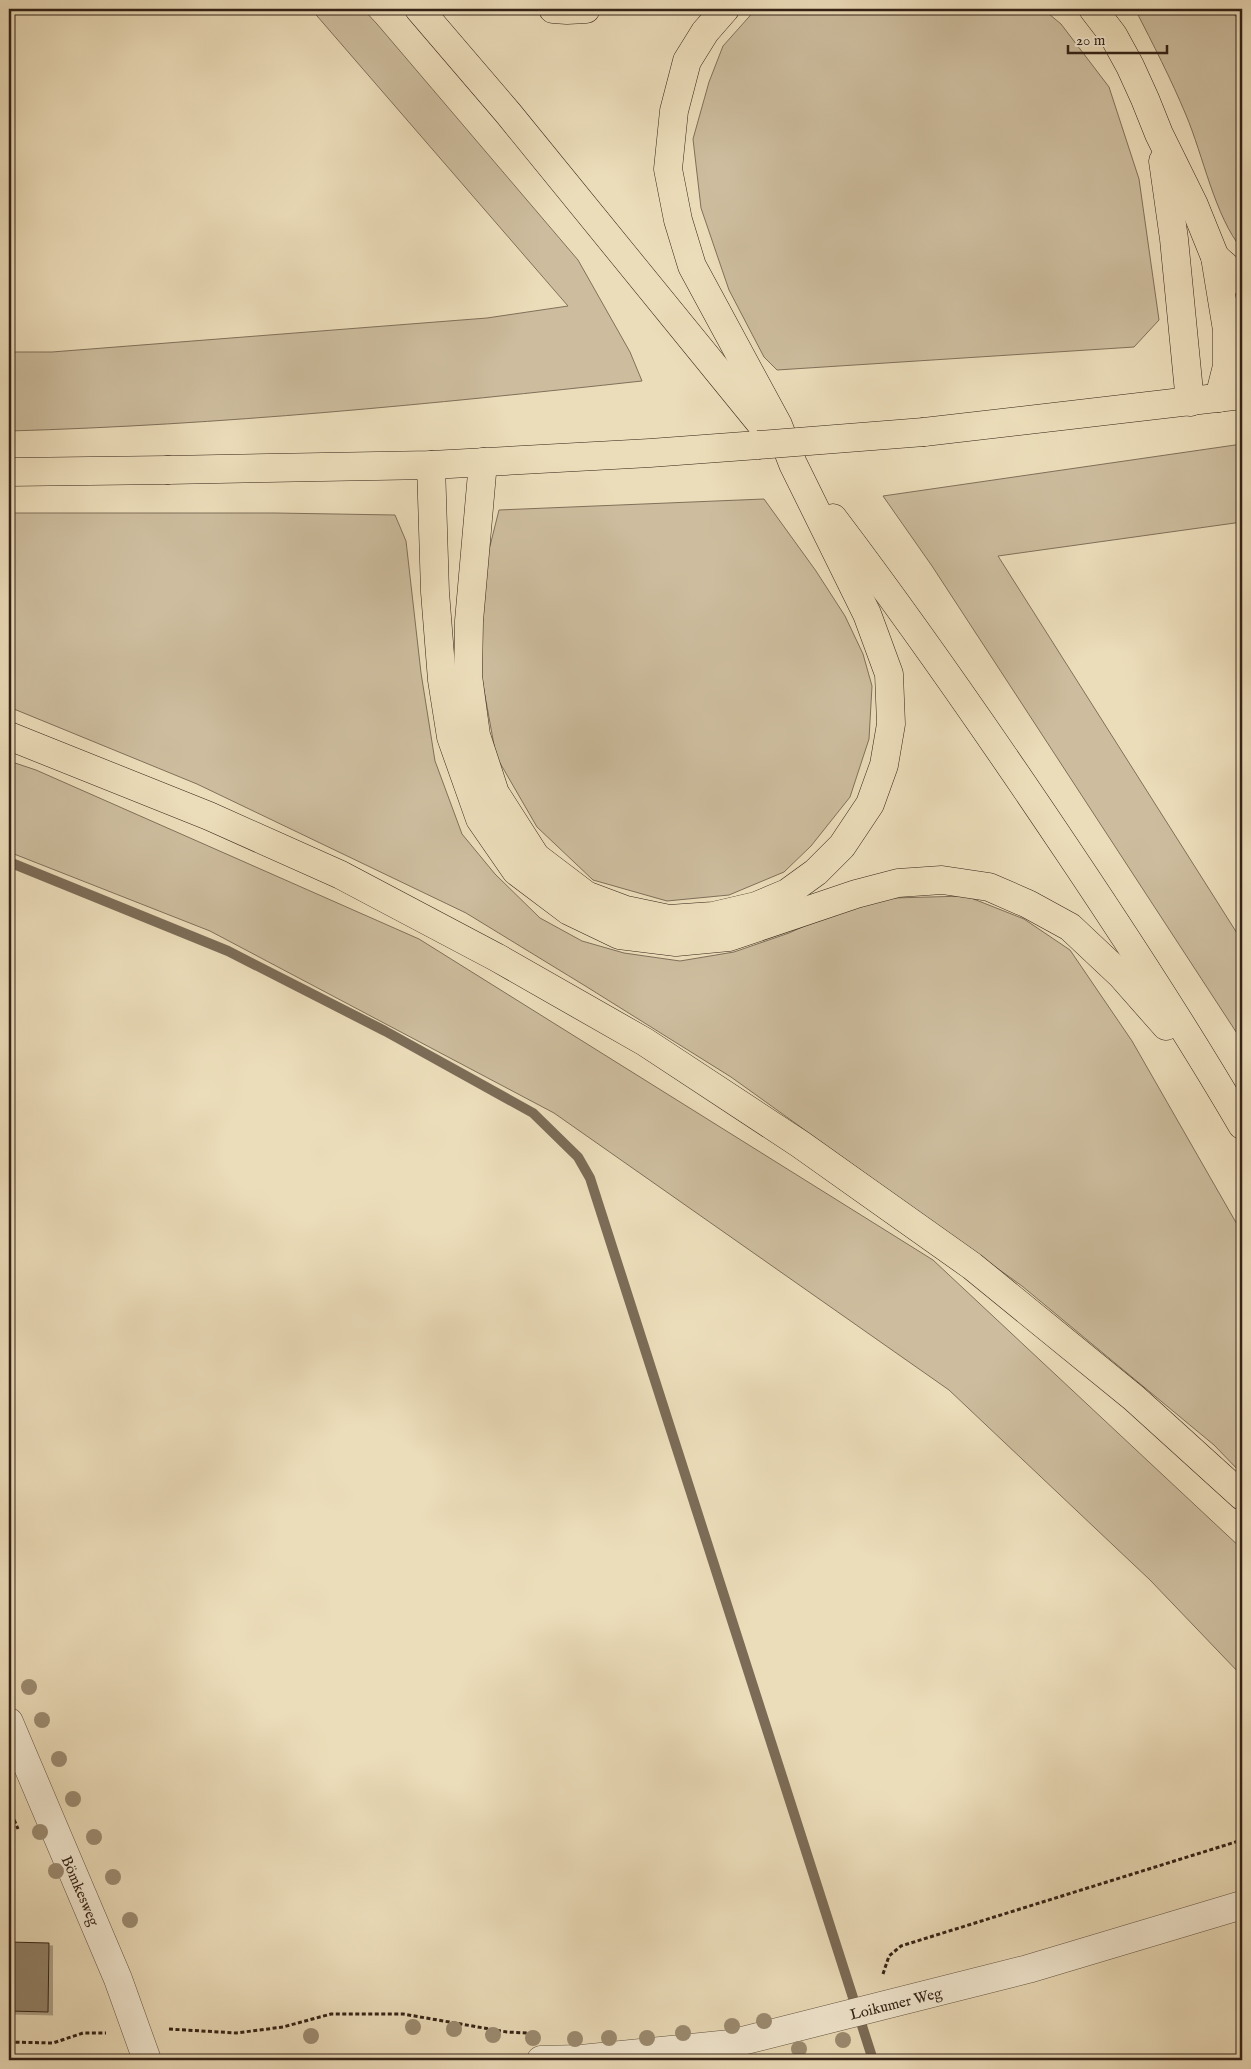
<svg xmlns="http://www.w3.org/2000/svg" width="1251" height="2069" font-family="'IM FELL English',serif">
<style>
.green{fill:#cdbd9e;stroke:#80705a}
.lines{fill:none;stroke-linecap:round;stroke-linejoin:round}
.stream{stroke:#7c6c57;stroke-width:10}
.building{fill:#93836b;stroke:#332216;filter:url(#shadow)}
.street-casing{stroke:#61513f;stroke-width:29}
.primary-casing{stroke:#332216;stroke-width:29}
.highway-casing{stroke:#332216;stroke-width:29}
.path{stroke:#332216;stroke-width:3;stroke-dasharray:4 2.5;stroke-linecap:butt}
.street{stroke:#f3e9d2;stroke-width:28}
.primary{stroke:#ecddba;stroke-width:28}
.highway{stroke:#ecddba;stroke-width:28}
.primary-bridge-casing{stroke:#332216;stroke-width:29;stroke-linecap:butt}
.primary-bridge{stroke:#ecddba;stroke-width:28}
.tree{fill:#9c8c72}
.labels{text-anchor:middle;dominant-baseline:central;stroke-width:5;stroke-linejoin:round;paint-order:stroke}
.street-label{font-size:15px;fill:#332216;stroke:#f3e9d2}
</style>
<defs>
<filter id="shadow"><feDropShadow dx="5.5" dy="3" stdDeviation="0" flood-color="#0004"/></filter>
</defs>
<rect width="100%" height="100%" fill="#ecddba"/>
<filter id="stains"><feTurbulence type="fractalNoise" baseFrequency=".004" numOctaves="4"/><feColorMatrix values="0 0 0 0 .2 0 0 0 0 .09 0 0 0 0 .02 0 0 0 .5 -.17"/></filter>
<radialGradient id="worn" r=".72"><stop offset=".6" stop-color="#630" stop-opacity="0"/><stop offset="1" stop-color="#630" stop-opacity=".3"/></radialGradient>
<g class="green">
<path d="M 311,9 L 363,9 L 377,24 L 578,260 L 630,352 L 642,381 C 431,404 221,425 9,431 L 9,352 L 52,352 L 487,318 L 568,306 Z"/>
<path d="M 756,9 L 1043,9 L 1061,24 L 1109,87 L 1139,179 L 1159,320 L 1134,347 L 777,370 L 764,357 L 729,290 L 701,208 L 693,139 L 709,82 L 723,46 Z"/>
<path d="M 1135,9 L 1231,9 L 1242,26 L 1242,249 C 1215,217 1203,155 1186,115 C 1171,79 1153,44 1135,9 Z"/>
<path d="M 1242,444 L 1242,522 L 998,556 L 1242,941 L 1242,1041 L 932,566 L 883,496 Z"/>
<path d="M 764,499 L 816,571 L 845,616 L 863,654 L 872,686 L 869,739 L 850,797 L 811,846 L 784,872 L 729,895 L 667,901 L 593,880 L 537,827 L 496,756 L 478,657 L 484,570 L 499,510 Z"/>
<path d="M 9,513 L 275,513 L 395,515 L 406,541 L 421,673 L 435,761 L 462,834 L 495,874 L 540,918 L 582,941 L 624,953 L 680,961 L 734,952 L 789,933 L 839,910 L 893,898 L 966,896 L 1024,919 L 1070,950 L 1132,1041 L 1242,1233 L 1242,1474 L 1214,1445 L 1022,1286 L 731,1077 L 587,987 L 466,913 L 197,784 L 9,707 Z"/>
<path d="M 9,761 L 36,770 L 419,939 L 933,1260 L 1242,1549 L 1242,1676 L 1150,1580 L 949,1390 L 554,1113 L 210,931 L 9,852 Z"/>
</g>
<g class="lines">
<path class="stream" d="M 9,862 L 228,951 L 385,1031 L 533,1113 L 578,1157 L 590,1178 L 873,2060"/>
</g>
<path class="building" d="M 9,1942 L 49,1943 L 48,2012 L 9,2011 Z"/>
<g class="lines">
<defs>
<g id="street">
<path d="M 9,1722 L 118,1979 L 147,2060"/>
<path d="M 541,2060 L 581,2059 L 730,2044 L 1028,1969 L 1242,1905"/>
</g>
<g id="primary">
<path d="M 924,432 L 1242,395"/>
<path d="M 168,470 L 431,465 L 650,453 L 758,445"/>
</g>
<g id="highway">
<path d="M 419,9 L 508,113 L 766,430"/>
<path d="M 553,9 L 567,10 L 586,9"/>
<path d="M 1093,9 L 1113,35 L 1130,66 L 1145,99 L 1159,134 L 1194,205 L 1215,257 L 1227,330 L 1227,366 L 1219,398"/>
<path d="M 1163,161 L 1174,239 L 1190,402"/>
<path d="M 1215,257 L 1242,281"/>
<path d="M 483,462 L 469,621 L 468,676 L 476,735 L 495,793 L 536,857 L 586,895 L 626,910 L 669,919 L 713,916 L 756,906 L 787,893 L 816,872 L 842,846 L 870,804 L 884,765 L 891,724 L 889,674 L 867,614 L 793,464 L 778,425 L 692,266 L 678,220 L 668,169 L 674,111 L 687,61 L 705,32 L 725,9"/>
<path d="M 431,465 L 435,592 L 442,680 L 451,737 L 480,819 L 516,871 L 569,911 L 619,935 L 676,942 L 729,937 L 856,894 L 898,883 L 942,880 L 989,887 L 1028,904 L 1070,927 L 1121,975 L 1166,1026"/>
<path d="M 9,472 L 168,470"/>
<path d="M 833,518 C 917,629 995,742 1072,857 C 1131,945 1189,1034 1242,1125"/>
<path d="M 9,736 L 209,816 L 341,875 L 496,957 L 645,1042 L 800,1144 L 972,1266 L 1134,1398 L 1242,1496"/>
</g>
</defs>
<use href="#street" class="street-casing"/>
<use href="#primary" class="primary-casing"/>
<use href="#highway" class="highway-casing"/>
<g class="path">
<path d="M 9,1808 L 18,1829"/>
<path d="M 883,1974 L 889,1956 L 901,1946 L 1242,1840"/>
<path d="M 169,2029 L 236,2033 L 283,2027 L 331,2014 L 403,2014 L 507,2032 L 527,2033"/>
<path d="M 9,2042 L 53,2043 L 83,2033 L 106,2033"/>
</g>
<use href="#street" class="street"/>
<use href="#primary" class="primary"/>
<use href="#highway" class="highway"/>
<defs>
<path id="primary-bridge" d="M 758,445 L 924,432"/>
</defs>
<use href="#primary-bridge" class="primary-bridge-casing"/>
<use href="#primary-bridge" class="primary-bridge"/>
</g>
<g class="tree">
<circle cx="29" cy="1687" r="8"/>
<circle cx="42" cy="1720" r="8"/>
<circle cx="59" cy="1759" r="8"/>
<circle cx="73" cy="1799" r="8"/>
<circle cx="40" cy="1832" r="8"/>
<circle cx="94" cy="1837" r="8"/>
<circle cx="56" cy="1871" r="8"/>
<circle cx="113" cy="1877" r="8"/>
<circle cx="130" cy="1920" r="8"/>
<circle cx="764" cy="2021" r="8"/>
<circle cx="732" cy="2026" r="8"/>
<circle cx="413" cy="2027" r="8"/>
<circle cx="454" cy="2029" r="8"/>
<circle cx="683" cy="2033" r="8"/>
<circle cx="493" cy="2035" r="8"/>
<circle cx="311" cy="2036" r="8"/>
<circle cx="533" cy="2038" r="8"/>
<circle cx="609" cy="2038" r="8"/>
<circle cx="647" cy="2038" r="8"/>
<circle cx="575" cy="2039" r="8"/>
<circle cx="843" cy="2040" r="8"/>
<circle cx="799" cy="2049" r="8"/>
</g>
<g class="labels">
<g class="street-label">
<text transform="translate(80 1891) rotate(67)">Bömkesweg</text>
<text transform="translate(896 2004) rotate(-14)">Loikumer Weg</text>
</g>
</g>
<rect width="1251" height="2069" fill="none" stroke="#ecddba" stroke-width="30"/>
<rect x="10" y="10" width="1231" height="2049" fill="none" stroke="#332216" stroke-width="2.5"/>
<rect x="15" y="15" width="1221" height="2039" fill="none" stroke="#332216"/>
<path d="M1068 45v8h99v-8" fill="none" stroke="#332216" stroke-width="2.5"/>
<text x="1076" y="45" font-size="15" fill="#332216" stroke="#f3e9d2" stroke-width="4" paint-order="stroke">20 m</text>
<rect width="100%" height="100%" filter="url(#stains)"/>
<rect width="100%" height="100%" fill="url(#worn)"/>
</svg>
